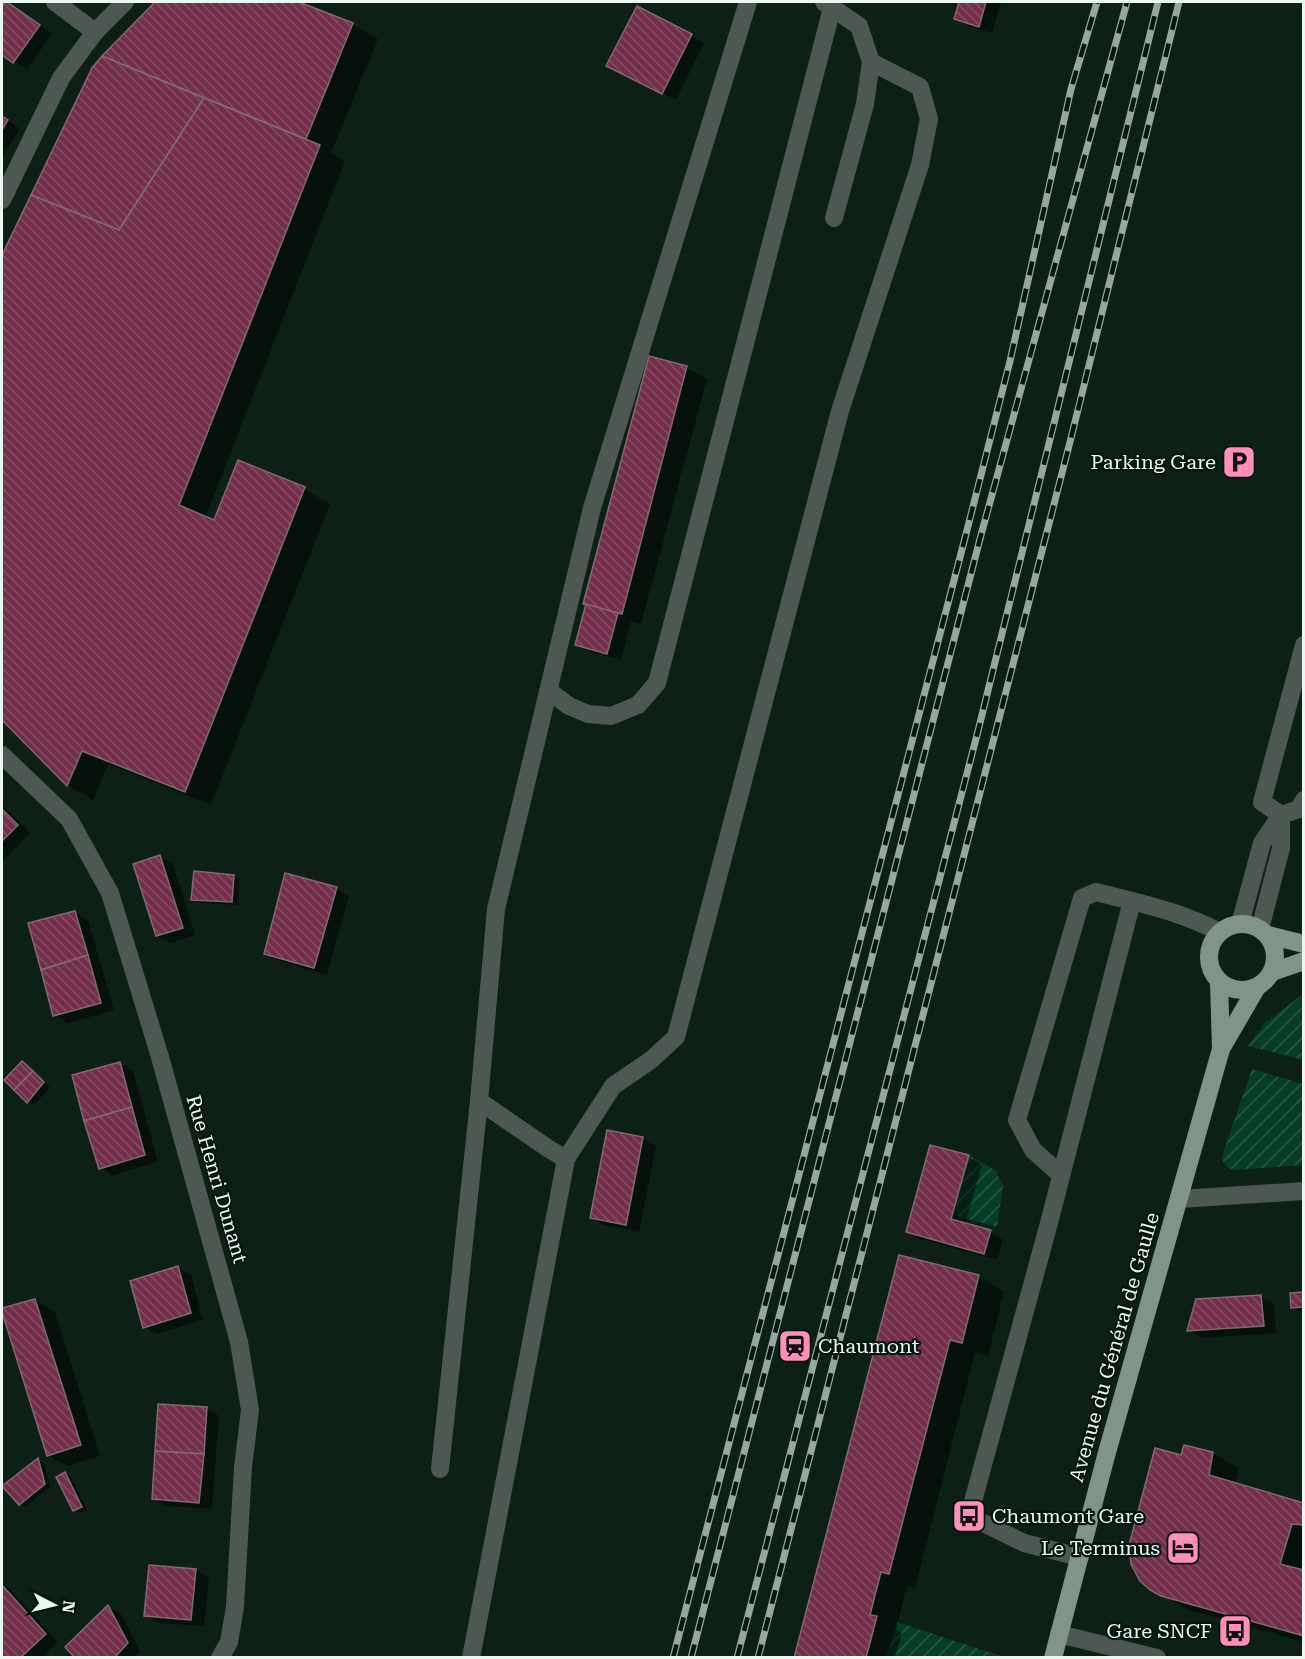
<svg xmlns="http://www.w3.org/2000/svg" width="1305" height="1659" font-family="'Roboto Serif',serif">
<style>
.garden{fill:url(#garden-furrows)}
.shadow{fill:#0007}
.building{fill:url(#building-back-hatch);stroke:#816a72;stroke-width:1.5}
.lines{fill:none;stroke-linecap:round;stroke-linejoin:round}
.minor{stroke:#4e5852;stroke-width:18}
.major{stroke:#819489;stroke-width:18}
.rail-casing{stroke:#97a69e;stroke-width:7}
.rail{stroke:#04170e;stroke-width:4.5;stroke-dasharray:14;stroke-linecap:butt}
.labels{text-anchor:middle;dominant-baseline:central;stroke-width:4.5;stroke-linejoin:round;paint-order:stroke}
.poi-label{font-size:20px;fill:#ebf7f0;stroke:#04170e;text-anchor:end}
.street-label{font-size:20px;fill:#ebf7f0;stroke:#04170e}
</style>
<defs>
<pattern id="garden-furrows" width="10" height="10" patternUnits="userSpaceOnUse" patternTransform="scale(1.5)"><rect width="10" height="10" fill="#063d27"/><path d="M-1 1l2-2M0 10L10 0M9 11l2-2" fill="none" stroke="#2a5a47"/></pattern>
<pattern id="building-back-hatch" width="6" height="6" patternUnits="userSpaceOnUse" patternTransform="scale(1.5)"><rect width="6" height="6" fill="#722e4b"/><path d="M-1 5l2 2M0 0l6 6M5-1l2 2" fill="none" stroke="#864d65"/></pattern>
</defs>
<rect width="100%" height="100%" fill="#0d2016"/>
<g class="garden">
<path d="M 1303,994 L 1303,1060 L 1248,1046 L 1265,1023 Z"/>
<path d="M 1252,1069 L 1303,1084 L 1303,1165 L 1236,1170 L 1228,1168 L 1222,1160 L 1224,1150 Z"/>
<path d="M 969,1155 L 996,1171 L 1003,1186 L 997,1227 L 953,1215 Z"/>
<path d="M 897,1622 L 1004,1657 L 886,1657 Z"/>
</g>
<g class="shadow">
<path d="M 2,2 L 6,2 L 52,34 L 27,69 L 2,53 Z"/>
<path d="M 158,2 L 295,2 L 352,24 L 378,39 L 331,153 L 345,161 L 205,518 L 215,522 L 238,462 L 305,489 L 330,504 L 211,805 L 108,764 L 93,800 L 68,785 L 2,719 L 2,258 L 93,69 Z"/>
<path d="M 961,2 L 1001,2 L 992,33 L 969,26 L 956,18 Z"/>
<path d="M 638,8 L 704,43 L 676,100 L 621,73 Z"/>
<path d="M 2,116 L 20,129 L 2,158 Z"/>
<path d="M 650,357 L 687,368 L 707,379 L 641,624 L 631,621 L 621,660 L 590,652 L 577,645 Z"/>
<path d="M 2,805 L 30,833 L 2,862 Z"/>
<path d="M 160,856 L 173,864 L 195,935 L 170,943 L 157,935 Z"/>
<path d="M 233,876 L 239,880 L 238,905 L 199,903 L 193,899 Z"/>
<path d="M 336,889 L 349,896 L 327,975 L 279,961 L 266,954 Z"/>
<path d="M 75,912 L 88,920 L 114,1010 L 68,1023 L 54,1015 Z"/>
<path d="M 22,1063 L 50,1087 L 34,1105 L 28,1102 Z"/>
<path d="M 120,1063 L 133,1071 L 158,1162 L 113,1175 L 100,1168 Z"/>
<path d="M 643,1139 L 656,1146 L 639,1232 L 604,1225 L 591,1218 Z"/>
<path d="M 931,1147 L 969,1157 L 982,1164 L 965,1225 L 990,1232 L 1003,1239 L 997,1260 L 920,1239 L 907,1231 Z"/>
<path d="M 900,1257 L 979,1277 L 1004,1292 L 988,1356 L 975,1353 L 915,1588 L 907,1586 L 896,1629 L 902,1633 L 895,1658 L 797,1658 Z"/>
<path d="M 177,1267 L 191,1275 L 203,1320 L 157,1334 L 144,1327 Z"/>
<path d="M 1304,1294 L 1304,1310 L 1299,1311 L 1293,1307 Z"/>
<path d="M 1261,1296 L 1274,1304 L 1276,1333 L 1202,1338 L 1189,1330 Z"/>
<path d="M 35,1300 L 55,1312 L 100,1456 L 68,1466 L 48,1455 Z"/>
<path d="M 206,1408 L 219,1416 L 212,1509 L 166,1506 L 153,1498 Z"/>
<path d="M 1185,1447 L 1213,1453 L 1239,1468 L 1235,1484 L 1304,1504 L 1304,1642 L 1189,1610 L 1151,1589 Z"/>
<path d="M 38,1460 L 44,1463 L 50,1487 L 26,1507 L 20,1503 Z"/>
<path d="M 65,1474 L 71,1477 L 87,1510 L 80,1513 L 74,1509 Z"/>
<path d="M 195,1570 L 209,1578 L 204,1626 L 159,1623 L 146,1615 Z"/>
<path d="M 2,1583 L 7,1586 L 58,1642 L 41,1658 L 2,1658 Z"/>
<path d="M 108,1607 L 121,1614 L 140,1651 L 134,1658 L 77,1658 Z"/>
</g>
<g class="building">
<path d="M 2,2 L 7,2 L 40,25 L 13,63 L 2,55 Z"/>
<path d="M 155,2 L 299,2 L 353,23 L 306,139 L 102,56 Z"/>
<path d="M 959,2 L 986,2 L 979,27 L 954,19 Z"/>
<path d="M 637,6 L 692,34 L 662,94 L 606,66 Z"/>
<path d="M 102,56 L 204,98 L 119,230 L 31,195 L 92,68 Z"/>
<path d="M 204,98 L 320,145 L 179,505 L 214,520 L 238,460 L 305,487 L 185,792 L 82,751 L 67,786 L 2,720 L 2,255 L 31,195 L 119,230 Z"/>
<path d="M 2,116 L 8,120 L 2,130 Z"/>
<path d="M 649,356 L 687,366 L 622,614 L 583,604 Z"/>
<path d="M 586,604 L 618,613 L 607,654 L 575,645 Z"/>
<path d="M 2,809 L 18,825 L 2,841 Z"/>
<path d="M 160,855 L 183,928 L 156,936 L 133,864 Z"/>
<path d="M 194,871 L 234,875 L 232,902 L 191,900 Z"/>
<path d="M 285,873 L 337,887 L 314,968 L 264,954 Z"/>
<path d="M 75,911 L 88,955 L 41,970 L 28,923 Z"/>
<path d="M 88,955 L 101,1003 L 53,1016 L 41,970 Z"/>
<path d="M 22,1061 L 33,1071 L 14,1090 L 4,1080 Z"/>
<path d="M 120,1062 L 132,1107 L 84,1121 L 72,1075 Z"/>
<path d="M 33,1071 L 44,1082 L 27,1103 L 14,1090 Z"/>
<path d="M 132,1107 L 145,1155 L 99,1169 L 84,1121 Z"/>
<path d="M 607,1130 L 643,1137 L 626,1225 L 590,1218 Z"/>
<path d="M 930,1145 L 969,1155 L 951,1219 L 991,1230 L 984,1254 L 906,1232 Z"/>
<path d="M 899,1255 L 979,1275 L 962,1343 L 950,1340 L 889,1574 L 881,1572 L 875,1595 L 870,1615 L 877,1616 L 866,1658 L 794,1658 Z"/>
<path d="M 178,1266 L 191,1313 L 143,1328 L 130,1281 Z"/>
<path d="M 1304,1292 L 1304,1307 L 1291,1308 L 1290,1293 Z"/>
<path d="M 1261,1295 L 1264,1326 L 1187,1331 L 1196,1299 Z"/>
<path d="M 35,1299 L 81,1445 L 47,1456 L 2,1312 L 2,1308 Z"/>
<path d="M 158,1404 L 207,1407 L 204,1454 L 155,1451 Z"/>
<path d="M 1184,1445 L 1213,1452 L 1209,1475 L 1304,1503 L 1304,1525 L 1292,1524 L 1280,1564 L 1304,1570 L 1304,1636 L 1161,1596 L 1150,1590 L 1140,1581 L 1131,1564 L 1129,1545 L 1155,1448 L 1181,1455 Z"/>
<path d="M 155,1451 L 204,1454 L 199,1503 L 152,1499 Z"/>
<path d="M 38,1458 L 45,1484 L 19,1505 L 2,1486 Z"/>
<path d="M 65,1472 L 82,1507 L 73,1511 L 56,1477 Z"/>
<path d="M 149,1565 L 196,1569 L 191,1620 L 144,1616 Z"/>
<path d="M 2,1585 L 46,1634 L 20,1658 L 2,1658 Z"/>
<path d="M 108,1605 L 128,1643 L 116,1656 L 118,1658 L 75,1658 L 65,1647 Z"/>
</g>
<g class="lines">
<g class="minor">
<path d="M 55,2 L 95,32"/>
<path d="M 824,2 L 859,26 L 871,62 L 865,104 L 834,218"/>
<path d="M 2,200 L 61,78 L 95,32 L 125,2"/>
<path d="M 549,691 L 569,706 L 588,714 L 611,716 L 638,705 L 657,683 L 832,8"/>
<path d="M 2,755 L 69,819 L 110,893 L 160,1057 L 239,1342 L 250,1410 L 243,1467 L 235,1607 L 229,1642 L 220,1658"/>
<path d="M 1240,924 L 1262,843 L 1281,815 L 1262,802 L 1304,645"/>
<path d="M 1260,929 L 1281,848 L 1281,815 L 1299,809 L 1304,800"/>
<path d="M 566,1159 L 549,1149 L 479,1101 L 496,909 L 592,508 L 748,2"/>
<path d="M 1061,1175 L 1033,1150 L 1017,1120 L 1082,898 L 1096,892 L 1132,901"/>
<path d="M 1180,1199 L 1304,1191"/>
<path d="M 440,1469 L 479,1101"/>
<path d="M 1080,1557 L 1024,1543 L 969,1516 L 1049,1223 L 1132,901 C 1163,909 1191,917 1219,932"/>
<path d="M 1059,1634 L 1157,1658"/>
<path d="M 471,1658 L 566,1159 L 613,1086 L 651,1060 L 676,1037 L 840,411 L 920,165 L 929,119 L 920,87 L 871,62"/>
</g>
<g class="major">
<circle cx="1242" cy="957" r="33"/>
<path d="M 1268,935 L 1304,944"/>
<path d="M 1272,972 L 1304,961"/>
<path d="M 1219,981 L 1221,1049"/>
<path d="M 1053,1658 L 1106,1456 L 1221,1049 L 1257,987"/>
</g>
<defs>
<g id="rail">
<path d="M 673,1658 L 965,538 L 1010,361 L 1071,89 L 1097,2"/>
<path d="M 691,1658 L 981,535 L 1127,2"/>
<path d="M 737,1658 L 978,731 L 1158,2"/>
<path d="M 758,1658 L 1071,438 L 1179,2"/>
</g>
</defs>
<use href="#rail" class="rail-casing"/>
<use href="#rail" class="rail"/>
</g>
<defs>
<symbol id="parking-square" viewBox="-11 -11 22 22"><rect x="-9" y="-9" width="18" height="18" rx="4" fill="#ff8ebb" stroke="#04170e"/><path d="M-3.5-5.5H1a3.5 3.5 0 0 1 0 7H-1V5.5H-3.5ZM-1-3.4V-.6H.8a1.4 1.4 0 0 0 0-2.8Z" fill="#111"/></symbol>
<symbol id="station-square" viewBox="-11 -11 22 22"><rect x="-9" y="-9" width="18" height="18" rx="4" fill="#ff8ebb" stroke="#04170e"/><path d="M-3-6H3Q5-6 5-4V2Q5 4 3 4L4.5 6H3L1.5 4h-3L-3 6H-4.5L-3 4Q-5 4-5 2V-4Q-5-6-3-6ZM-3.5-4v3h7v-3ZM-3.5 1v1.5H-2V1ZM2 1v1.5H3.5V1Z" fill="#111"/></symbol>
<symbol id="bus-square" viewBox="-11 -11 22 22"><rect x="-9" y="-9" width="18" height="18" rx="4" fill="#ff8ebb" stroke="#04170e"/><path d="M-5-6H5V4H4V6H2V4H-2V6H-4V4H-5ZM-3.5-4V0h7V-4ZM-3.5 1.2v1.5H-2V1.2ZM2 1.2v1.5H3.5V1.2Z" fill="#111"/></symbol>
<symbol id="hotel-square" viewBox="-11 -11 22 22"><rect x="-9" y="-9" width="18" height="18" rx="4" fill="#ff8ebb" stroke="#04170e"/><path d="M-6-4.5h1.5V1H6V5H4.5V3h-9V5H-6ZM-4 0a1.8 1.8 0 1 1 3.6 0ZM.5 0V-2.5h3Q6-2.5 6 0Z" fill="#111"/></symbol>
</defs>
<g fill-rule="evenodd">
<use href="#parking-square" x="1220" y="443" width="38" height="38"/>
<use href="#station-square" x="776" y="1327" width="38" height="38"/>
<use href="#bus-square" x="950" y="1497" width="38" height="38"/>
<use href="#hotel-square" x="1164" y="1529" width="38" height="38"/>
<use href="#bus-square" x="1216" y="1612" width="38" height="38"/>
</g>
<g class="labels">
<g class="poi-label">
<text x="1216" y="462">Parking Gare</text>
<text x="818" y="1346" text-anchor="start">Chaumont</text>
<text x="992" y="1516" text-anchor="start">Chaumont Gare</text>
<text x="1160" y="1548">Le Terminus</text>
<text x="1212" y="1631">Gare SNCF</text>
</g>
<g class="street-label">
<text transform="translate(217 1179) rotate(74)">Rue Henri Dunant</text>
<text transform="translate(1114 1347) rotate(-74)">Avenue du Général de Gaulle</text>
</g>
</g>
<rect width="1305" height="1659" fill="none" stroke="#ebf7f0" stroke-width="6"/>
<g transform="translate(54 1605) rotate(97)" stroke="#04170e" stroke-width="4.5" paint-order="stroke">
<path d="M0-4.5L10 22L0 15L-10 22Z" fill="#ebf7f0"/>
<text y="-9" font-size="16" font-weight="bold" text-anchor="middle" fill="#ebf7f0">N</text>
</g>
</svg>
